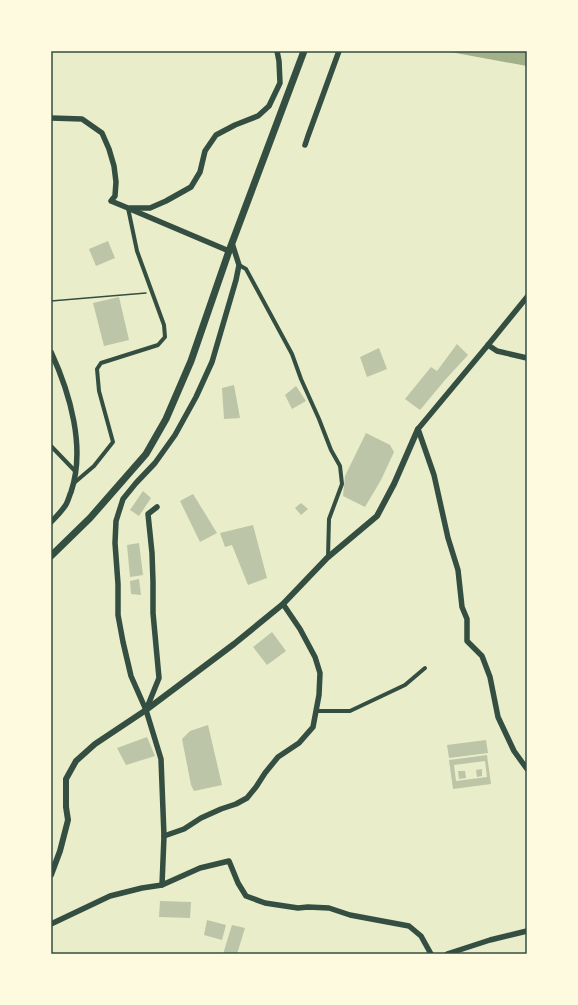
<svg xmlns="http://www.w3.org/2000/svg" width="578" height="1005" font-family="'Sofia Sans Condensed',sans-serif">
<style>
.water{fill:#a3b18a}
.building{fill:#bcc5a7;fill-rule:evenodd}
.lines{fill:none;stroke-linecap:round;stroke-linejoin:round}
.path{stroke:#344e41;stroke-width:1.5}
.minor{stroke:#344e41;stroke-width:4}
.tertiary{stroke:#344e41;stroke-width:5.5}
.secondary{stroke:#344e41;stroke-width:6}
.primary{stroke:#344e41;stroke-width:7}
.neatline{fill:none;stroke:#344e41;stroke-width:1.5}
</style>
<rect width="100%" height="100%" fill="#e9edc9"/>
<path class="water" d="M 445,51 L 527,51 L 527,66 Z"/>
<g class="building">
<path d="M 108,241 L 115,258 L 96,266 L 89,249 Z"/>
<path d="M 119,297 L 129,340 L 104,346 L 93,303 Z"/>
<path d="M 457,344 L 468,355 L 445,380 L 420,410 L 405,399 L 431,367 L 437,371 Z"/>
<path d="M 379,348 L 387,369 L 367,377 L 360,357 Z"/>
<path d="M 234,385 L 240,418 L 224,419 L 222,388 Z"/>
<path d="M 296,386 L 306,401 L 292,409 L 285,395 Z"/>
<path d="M 366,433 L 390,445 L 394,452 L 381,480 L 365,507 L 343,496 L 345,476 Z"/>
<path d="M 143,491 L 151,498 L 139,516 L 130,510 Z"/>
<path d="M 193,494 L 217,533 L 200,542 L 180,501 Z"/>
<path d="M 301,503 L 308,509 L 301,515 L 295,508 Z"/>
<path d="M 253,525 L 267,578 L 248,585 L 232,545 L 225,547 L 220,533 Z"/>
<path d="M 139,543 L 143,575 L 130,577 L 127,545 Z"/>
<path d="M 139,579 L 141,595 L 131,594 L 130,581 Z"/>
<path d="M 272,632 L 286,651 L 267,665 L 253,647 Z"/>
<path d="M 208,725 L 222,785 L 194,791 L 191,785 L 182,739 L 190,731 Z"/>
<path d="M 147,737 L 155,756 L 126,765 L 117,748 Z"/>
<path d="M 486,740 L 488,753 L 449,758 L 447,745 Z"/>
<path d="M 487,755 L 491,784 L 453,789 L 449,760 ZM 485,761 L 487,777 L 456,781 L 454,765 Z"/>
<path d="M 482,769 L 482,776 L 477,777 L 476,770 Z"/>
<path d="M 458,771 L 465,771 L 466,778 L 459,779 Z"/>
<path d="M 160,901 L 191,902 L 190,918 L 159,917 Z"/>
<path d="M 207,920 L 226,925 L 222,940 L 204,935 Z"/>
<path d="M 232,925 L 245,928 L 237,954 L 223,954 Z"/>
</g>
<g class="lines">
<path class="path" d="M 51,301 L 146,293"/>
<g class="minor">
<path d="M 239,265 L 246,269 L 292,354 L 301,379 L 319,419 L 331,450 L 340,466 L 342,484 L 329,519 L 328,557"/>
<path d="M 51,446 L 75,471"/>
<path d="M 74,483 L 94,466 L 113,442 L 99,391 L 97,369 L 101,363 L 158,345 L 165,337 L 164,325 L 137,251 L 128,208"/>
<path d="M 317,711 L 350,711 L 405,685 L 425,668"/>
</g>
<g class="tertiary">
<path d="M 51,118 L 82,119 L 102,133 L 109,149 L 114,166 L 116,182 L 115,196 L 111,201 L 128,208 L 150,208 L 166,201 L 191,187 L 200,172 L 205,151 L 216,135 L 235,125 L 258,116 L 269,106 L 280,83 L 279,61 L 277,51"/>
<path d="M 305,145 L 308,136 L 339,51"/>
<path d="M 130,209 L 229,251"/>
<path d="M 527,297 L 488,345 L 418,429 L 434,475 L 448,538 L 458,570 L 462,607 L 467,619 L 467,641 L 482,656 L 490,677 L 498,717 L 514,751 L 527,769"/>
<path d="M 488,345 L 497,351 L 527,358"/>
<path d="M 51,352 C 70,393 86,448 71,492 C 69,496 68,502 65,506 C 61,512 56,517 51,522"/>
<path d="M 146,710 L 159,678 L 153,613 L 153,582 L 152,553 L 148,514 L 157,507"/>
<path d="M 164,836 L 184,829 L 201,818 L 221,809 L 236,804 L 247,798 L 256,787 L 265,773 L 278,757 L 299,743 L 313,727 L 319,695 L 320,673 L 315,657 L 300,629 L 283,604"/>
<path d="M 162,885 L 200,868 L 229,861 L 238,883 L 246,896 L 265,903 L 298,908 L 308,907 L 329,908 L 350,915 L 409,926 L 421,936 L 431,954"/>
<path d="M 51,924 L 110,896 L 142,888 L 162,885 L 164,836 L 161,759 L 146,710 L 131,676 L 123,642 L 118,615 L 118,584 L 115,543 L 116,521 L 123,499 L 136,483 L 155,463 L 175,435 L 196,397 L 212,362 L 236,280 L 239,265 L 232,243"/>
<path d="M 447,954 L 490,940 L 527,931"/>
</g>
<path class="secondary" d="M 51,875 L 60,851 L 68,820 L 66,807 L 66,779 L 76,761 L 95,744 L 146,710 L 234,644 L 283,604 L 327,558 L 377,516 L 394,484 L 418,429"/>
<path class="primary" d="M 51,556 L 90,518 L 146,454 L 166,419 L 191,361 L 229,251 L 304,51"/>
</g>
<rect width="578" height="1005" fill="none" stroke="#fefae0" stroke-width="104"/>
<rect x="52" y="52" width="474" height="901" class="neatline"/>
</svg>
